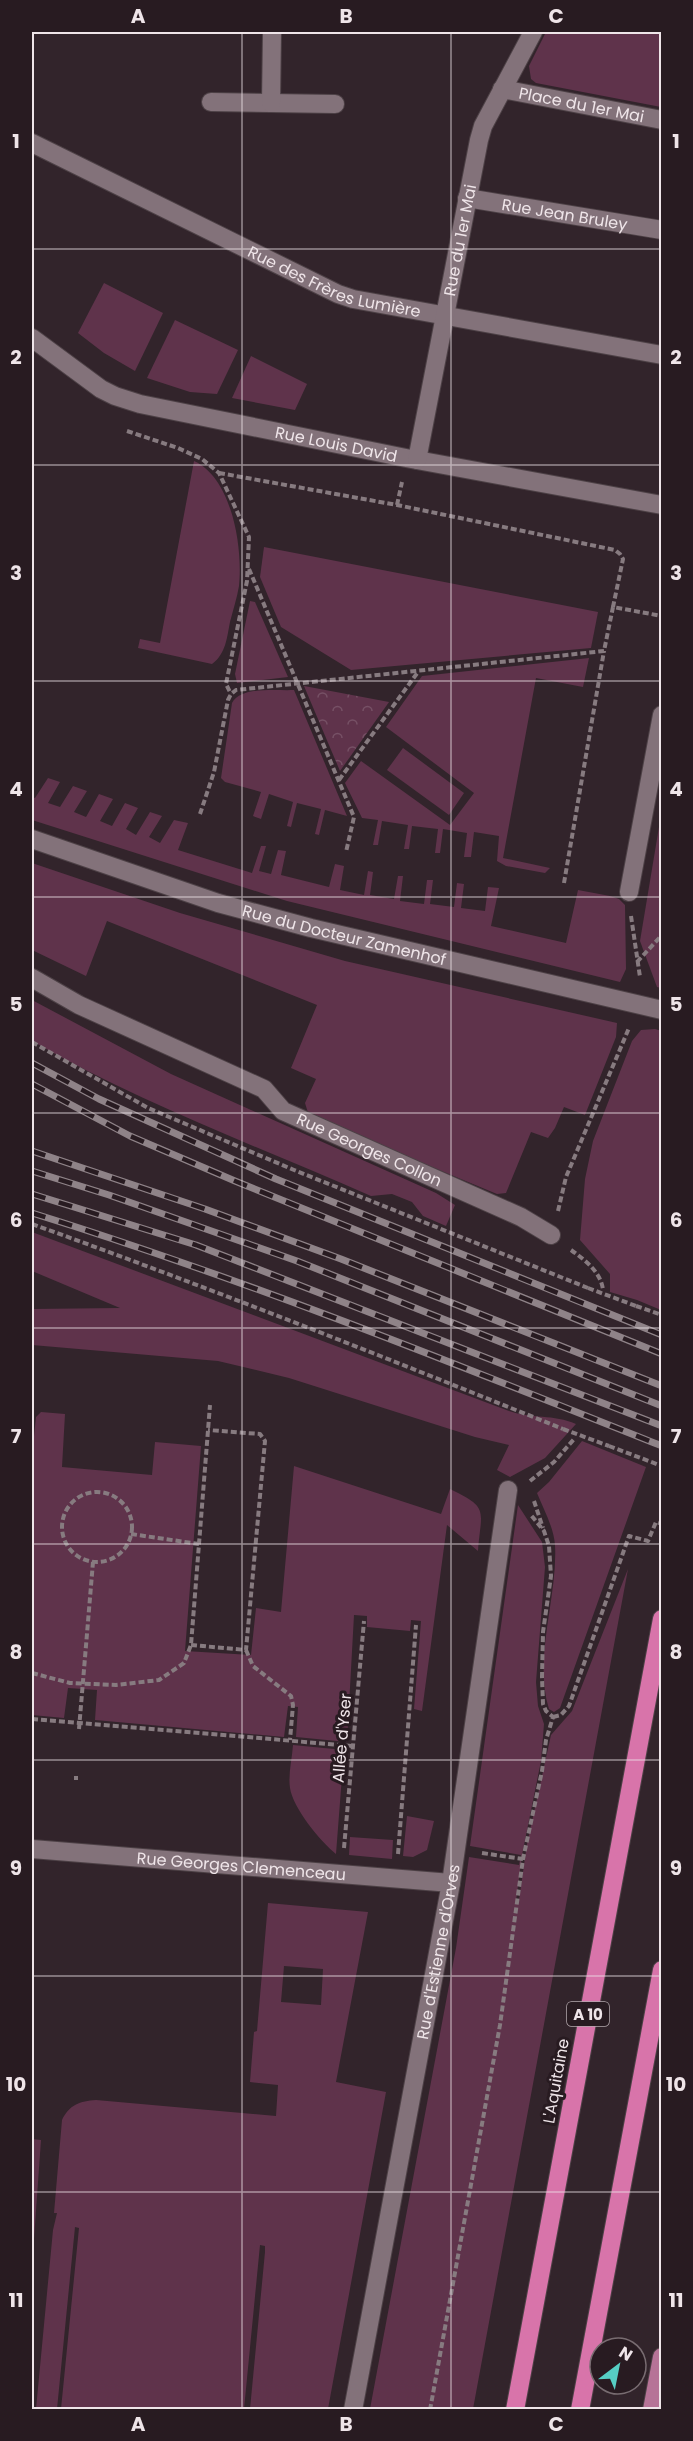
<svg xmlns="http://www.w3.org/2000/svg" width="693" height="2441" font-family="Poppins,sans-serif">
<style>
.grass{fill:#5f334b;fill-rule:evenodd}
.park{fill:url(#park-crowns)}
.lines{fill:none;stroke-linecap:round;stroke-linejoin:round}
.street-casing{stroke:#4d4146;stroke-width:20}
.primary-casing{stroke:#4d4146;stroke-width:20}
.highway-casing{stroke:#4d4146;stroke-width:20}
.path{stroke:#877b80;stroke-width:4;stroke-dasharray:6 3;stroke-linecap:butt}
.street{stroke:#83727a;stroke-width:18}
.primary{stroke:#b67397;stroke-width:18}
.highway{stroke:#d874aa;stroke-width:18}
.rail-casing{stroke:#8f8388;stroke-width:7}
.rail{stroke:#281b21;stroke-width:4.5;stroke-dasharray:14;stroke-linecap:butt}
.path-bridge{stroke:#877b80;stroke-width:4;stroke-dasharray:6 3;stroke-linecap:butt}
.grid{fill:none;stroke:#efe5e9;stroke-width:1.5;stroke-opacity:0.55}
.labels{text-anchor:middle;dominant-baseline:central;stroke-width:6;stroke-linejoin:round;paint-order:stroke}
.shield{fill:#281b21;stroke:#b3a8ad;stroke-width:1.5}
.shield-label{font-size:15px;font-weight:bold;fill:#efe5e9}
.street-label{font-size:16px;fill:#efe5e9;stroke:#281b21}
.neatline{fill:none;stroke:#efe5e9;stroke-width:2}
.grid-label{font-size:20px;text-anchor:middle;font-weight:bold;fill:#efe5e9}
</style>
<defs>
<pattern id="park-crowns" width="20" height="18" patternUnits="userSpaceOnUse" patternTransform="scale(1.5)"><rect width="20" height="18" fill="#5f334b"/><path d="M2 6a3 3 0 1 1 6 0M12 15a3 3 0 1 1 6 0" fill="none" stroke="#765065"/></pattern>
</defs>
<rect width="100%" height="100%" fill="#32242b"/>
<g class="grass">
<path d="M 546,32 L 661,32 L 661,107 L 536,83 L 531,79 L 529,66 Z"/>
<path d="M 104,283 L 163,313 L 135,371 L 104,353 L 78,333 Z"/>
<path d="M 175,320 L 238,350 L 217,394 L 190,392 L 147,378 Z"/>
<path d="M 251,356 L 307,384 L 295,410 L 232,398 Z"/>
<path d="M 194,461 C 232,478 243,547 239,586 C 237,598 233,610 230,622 C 227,637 226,654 212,664 L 138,648 L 140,639 L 160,643 Z"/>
<path d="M 264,547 L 598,612 L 591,648 L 351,670 L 281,627 L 260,577 Z"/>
<path d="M 250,601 L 255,602 L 288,677 L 237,683 L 235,674 Z"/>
<path d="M 589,658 L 583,687 L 536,678 L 503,858 L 550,868 L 545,873 L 506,866 L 497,861 L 499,836 L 474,832 L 471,857 L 464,857 L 467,833 L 443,829 L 440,853 L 435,853 L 438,829 L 412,826 L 409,849 L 404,849 L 408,825 L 382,821 L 378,845 L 373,845 L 378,820 L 362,818 L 345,783 L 361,761 L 450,825 L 474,793 L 386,727 L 422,676 Z"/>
<path d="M 294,690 L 347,816 L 325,810 L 319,835 L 315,834 L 321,809 L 297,803 L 291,827 L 287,826 L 293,802 L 269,794 L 261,819 L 253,816 L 261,792 L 225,782 L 221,778 L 232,703 C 241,686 276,691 294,690 Z"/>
<path d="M 403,748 L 464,793 L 449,815 L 387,770 Z"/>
<path d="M 48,778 L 60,782 L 48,803 L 60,807 L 73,786 L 87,791 L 74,812 L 86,817 L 99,794 L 113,799 L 100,821 L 112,826 L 125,803 L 138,808 L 126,829 L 136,835 L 150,812 L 162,816 L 149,837 L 160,843 L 174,820 L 188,823 L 178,850 L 252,873 L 261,846 L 266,846 L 259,871 L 271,874 L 278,850 L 286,851 L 281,875 L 329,887 L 335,864 L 344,866 L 340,890 L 364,895 L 368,871 L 373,872 L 370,895 L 394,899 L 398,876 L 403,876 L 400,901 L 424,904 L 427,880 L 433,880 L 430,904 L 454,907 L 457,883 L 464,884 L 461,908 L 485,911 L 488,887 L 499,888 L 491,926 L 566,943 L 578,890 L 610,896 L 619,899 L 625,905 L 626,969 L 620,982 L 287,901 L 32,820 L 32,797 L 35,798 Z"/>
<path d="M 661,815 L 661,988 L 657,987 L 640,941 Z"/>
<path d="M 32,863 L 180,913 L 345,961 L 617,1023 L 616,1037 L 585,1115 L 564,1107 L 555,1128 L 548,1138 L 531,1132 L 506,1193 L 497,1194 L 309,1116 L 305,1103 L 316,1079 L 291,1068 L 317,1005 L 107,921 L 86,976 L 32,950 Z"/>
<path d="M 32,1000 L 171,1074 L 436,1193 L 455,1205 L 446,1226 L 423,1216 L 412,1202 L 392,1194 L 371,1196 C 257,1146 140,1103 32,1041 Z"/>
<path d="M 655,1029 L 662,1031 L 661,1310 L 637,1300 L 610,1292 L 610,1274 L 580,1240 L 585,1179 L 593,1141 L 632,1041 L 641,1030 Z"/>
<path d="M 32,1232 L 509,1411 C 531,1419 554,1414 576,1424 L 545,1458 L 510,1477 L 497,1470 L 509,1445 L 475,1437 L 289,1378 L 218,1361 L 32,1345 L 32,1309 L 120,1308 L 32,1271 Z"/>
<path d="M 41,1412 L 65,1414 L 62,1467 L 152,1475 L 155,1442 L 201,1446 L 185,1651 L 251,1655 L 256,1608 L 281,1612 L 294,1466 L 441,1514 L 450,1489 C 490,1508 481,1510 478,1551 L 447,1525 L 422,1711 L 414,1709 L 421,1621 L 411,1620 L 410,1631 L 367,1627 L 367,1616 L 354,1615 L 347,1742 L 296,1737 L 298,1707 L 288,1706 L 284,1737 L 95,1720 L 97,1690 L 68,1688 L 64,1718 L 32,1715 L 32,1455 L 36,1417 Z"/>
<path d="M 582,1441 L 646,1467 L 560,1708 L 554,1712 L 549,1709 C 533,1658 558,1597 555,1545 C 554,1528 543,1508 537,1493 L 549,1482 Z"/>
<path d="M 518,1505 L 542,1542 L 545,1567 L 536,1682 L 538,1706 L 544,1724 L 541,1761 L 522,1855 L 516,1901 L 519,1900 L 527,1844 L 551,1735 L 572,1711 L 628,1569 L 473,2409 L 370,2409 L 456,1948 L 469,1857 L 519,1865 L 521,1855 L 470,1846 Z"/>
<path d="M 293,1745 L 344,1750 L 336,1854 C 320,1841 293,1808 290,1788 C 288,1775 292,1759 293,1745 Z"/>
<path d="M 407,1816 L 434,1821 L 427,1850 L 413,1857 L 403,1856 Z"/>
<path d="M 350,1837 L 393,1840 L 392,1859 L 349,1855 Z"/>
<path d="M 268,1903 L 368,1912 L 336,2082 L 386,2092 L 328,2409 L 250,2409 L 265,2252 L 265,2246 L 260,2245 L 244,2409 L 61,2409 L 79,2228 L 75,2227 L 57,2409 L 36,2409 L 53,2230 L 57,2213 L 54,2213 L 62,2120 C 69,2105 80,2101 96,2100 L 276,2116 L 278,2085 L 250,2082 L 254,2032 L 257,2031 ZM 284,1966 L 323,1969 L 321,2005 L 281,2002 Z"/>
<path d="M 32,2139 L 41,2140 L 32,2267 Z"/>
</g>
<path class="park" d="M 304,686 L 389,702 L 340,771 Z"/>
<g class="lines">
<defs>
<g id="street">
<path id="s1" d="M 502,89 L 662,120"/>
<path d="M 211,102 L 335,104"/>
<path d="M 271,103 L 272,32"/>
<path id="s2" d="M 32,143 L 338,294 L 353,299 L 662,355"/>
<path id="s3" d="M 467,198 L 662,230"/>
<path id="s4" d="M 32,338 L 101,389 L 115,396 L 140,404 L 406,458 L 662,505"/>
<path id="s5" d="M 417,460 L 479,140 L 483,126 L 533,32"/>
<path id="s6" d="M 32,839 L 218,903 L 311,928 L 662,1010"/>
<path d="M 629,892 L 662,715"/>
<path id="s7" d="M 32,978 L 79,1005 L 264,1089 L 283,1111 L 521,1217 L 551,1235"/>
<path id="s8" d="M 32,1849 L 451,1883"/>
<path id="s9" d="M 353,2410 L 451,1883 L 508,1490"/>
</g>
<path id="primary" d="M 652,2410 L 662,2357"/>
<g id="highway">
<path d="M 515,2410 L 662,1619"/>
<path d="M 580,2410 L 662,1970"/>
</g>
</defs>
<use href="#street" class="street-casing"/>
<use href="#primary" class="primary-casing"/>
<use href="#highway" class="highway-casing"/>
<g class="path">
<path d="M 127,431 L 178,448 L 202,459 L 219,473 L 249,537 L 247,581 L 227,679 L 226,684 L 231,694"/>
<path d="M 219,473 L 397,505 L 615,550 L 620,554 L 623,559 L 613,607"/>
<path d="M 397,505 L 402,482"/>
<path d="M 249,569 L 354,817 L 346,852"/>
<path d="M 339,780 L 418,672"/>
<path d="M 200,814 L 214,772 L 228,700 L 231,694 L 236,690 L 604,651 L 613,607 L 662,616"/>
<path d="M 564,883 L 604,651"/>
<path d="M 631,916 L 640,977"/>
<path d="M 637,962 L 662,935"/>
<path d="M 32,1042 L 148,1108 L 294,1170 L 588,1288"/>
<path d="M 558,1211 L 566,1177 L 629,1028"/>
<path d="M 32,1224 C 210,1288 387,1358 563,1429"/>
<path d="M 571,1250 C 585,1260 601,1272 603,1290"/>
<path d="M 636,1306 L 662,1315"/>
<path d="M 609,1446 L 662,1466"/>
<path d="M 530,1481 L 554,1462 L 575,1438"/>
<circle cx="97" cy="1527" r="35"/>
<path d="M 534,1501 L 543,1528"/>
<path d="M 131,1534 L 199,1544"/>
<path d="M 191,1645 L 246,1650 L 265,1441 L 260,1434 L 208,1430"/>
<path d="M 246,1650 L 253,1666 L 291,1696 L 293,1705 L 290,1740"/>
<path d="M 32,1673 L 70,1683 L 116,1685 L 159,1680 L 184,1663 L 191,1645 L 210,1405"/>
<path d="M 553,1717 L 561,1715 L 569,1706 L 629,1536 L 648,1541 L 656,1522 L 662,1524"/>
<path d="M 32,1719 L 353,1746"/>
<path d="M 79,1729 L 93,1562"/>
<path d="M 76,1780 L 76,1776"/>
<path d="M 344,1848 L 364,1621"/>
<path d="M 482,1853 L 523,1859"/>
<path d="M 398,1854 L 416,1625"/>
<path d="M 430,2410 L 500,2025 L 523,1859 L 542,1771 L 546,1740 L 553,1717 L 546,1711 L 543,1704 L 542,1677 L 543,1632 L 551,1576 L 549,1546 L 544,1531 L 531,1515"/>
</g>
<use href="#street" class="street"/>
<use href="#primary" class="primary"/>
<use href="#highway" class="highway"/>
<defs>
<g id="rail">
<path d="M 32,1063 L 99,1099 L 276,1179 L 662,1335"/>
<path d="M 32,1084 L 130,1136 L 235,1181 L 662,1354"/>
<path d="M 32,1151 L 205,1209 L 341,1259 L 662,1386"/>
<path d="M 32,1171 L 109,1195 L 297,1261 L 662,1406"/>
<path d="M 32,1194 L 196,1245 L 662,1426"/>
<path d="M 32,1213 C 245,1279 453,1363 662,1446"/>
</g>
</defs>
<use href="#rail" class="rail-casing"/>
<use href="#rail" class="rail"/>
<g class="path-bridge">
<path d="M 588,1288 L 636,1306"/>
<path d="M 563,1429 L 609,1446"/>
</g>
</g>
<path class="grid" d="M 242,32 L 242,2410M 451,32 L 451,2410M 32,249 L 662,249M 32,465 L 662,465M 32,681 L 662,681M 32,897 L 662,897M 32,1113 L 662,1113M 32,1328 L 662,1328M 32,1544 L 662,1544M 32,1760 L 662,1760M 32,1976 L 662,1976M 32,2192 L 662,2192"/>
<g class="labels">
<rect class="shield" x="567" y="2002" width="42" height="24" rx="4.5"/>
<g class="shield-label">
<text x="588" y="2014">A 10</text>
</g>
<g class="street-label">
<text stroke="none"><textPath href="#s1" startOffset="81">Place du 1er Mai</textPath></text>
<text stroke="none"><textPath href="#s3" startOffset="99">Rue Jean Bruley</textPath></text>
<text stroke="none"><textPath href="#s5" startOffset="224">Rue du 1er Mai</textPath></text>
<text stroke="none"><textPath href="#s2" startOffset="334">Rue des Frères Lumière</textPath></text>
<text stroke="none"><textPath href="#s4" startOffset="328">Rue Louis David</textPath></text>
<text stroke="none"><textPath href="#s6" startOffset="327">Rue du Docteur Zamenhof</textPath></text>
<text stroke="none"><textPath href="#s7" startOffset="381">Rue Georges Collon</textPath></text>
<text transform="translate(342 1738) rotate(-85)">Allée d'Yser</text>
<text stroke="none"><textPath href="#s8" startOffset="210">Rue Georges Clemenceau</textPath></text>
<text stroke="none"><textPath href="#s9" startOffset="466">Rue d'Estienne d'Orves</textPath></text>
<text transform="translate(556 2081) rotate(-80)">L'Aquitaine</text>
</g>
</g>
<rect width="693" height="2441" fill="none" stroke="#281b21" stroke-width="66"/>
<g transform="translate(618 2366) rotate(32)"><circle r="28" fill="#281b21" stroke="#786c71" stroke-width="1.5"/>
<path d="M0-4.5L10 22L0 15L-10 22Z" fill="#56cec4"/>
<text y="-9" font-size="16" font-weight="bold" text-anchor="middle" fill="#efe5e9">N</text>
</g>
<rect x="33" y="33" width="627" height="2375" class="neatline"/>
<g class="grid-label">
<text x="138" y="23">A</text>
<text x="346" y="23">B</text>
<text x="556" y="23">C</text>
<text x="16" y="148">1</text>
<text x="676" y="148">1</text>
<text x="16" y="364">2</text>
<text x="676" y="364">2</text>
<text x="16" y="580">3</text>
<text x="676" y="580">3</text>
<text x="16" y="796">4</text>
<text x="676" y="796">4</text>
<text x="16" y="1011">5</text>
<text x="676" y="1011">5</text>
<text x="16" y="1227">6</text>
<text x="676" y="1227">6</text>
<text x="16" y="1443">7</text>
<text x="676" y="1443">7</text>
<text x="16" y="1659">8</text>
<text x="676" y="1659">8</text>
<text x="16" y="1875">9</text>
<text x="676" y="1875">9</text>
<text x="16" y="2091">10</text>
<text x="676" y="2091">10</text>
<text x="16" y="2307">11</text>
<text x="676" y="2307">11</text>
<text x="138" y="2431">A</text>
<text x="346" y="2431">B</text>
<text x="556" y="2431">C</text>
</g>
</svg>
